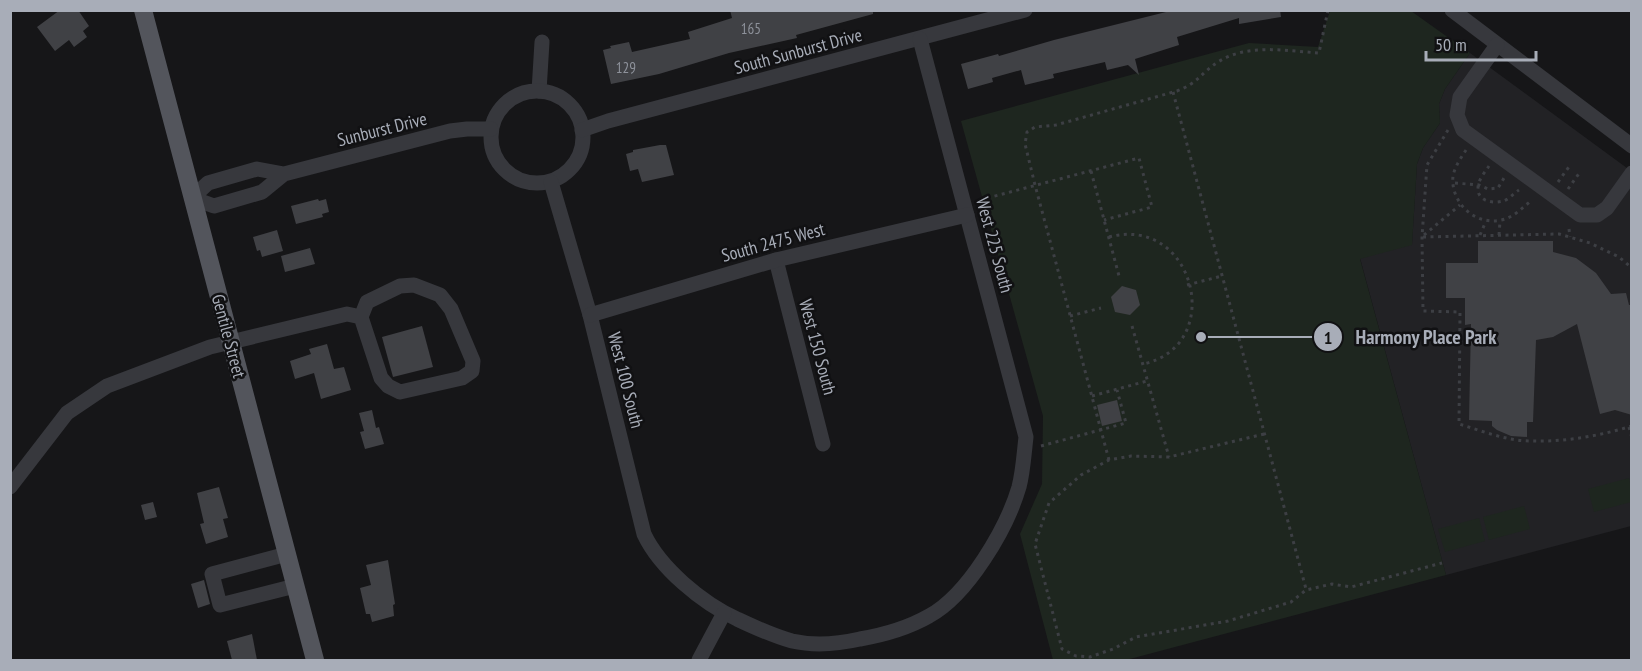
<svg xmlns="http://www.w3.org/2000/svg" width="1642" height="671" font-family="'PT Sans Narrow',sans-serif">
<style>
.built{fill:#222225}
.green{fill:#1e261f}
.building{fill:#404145}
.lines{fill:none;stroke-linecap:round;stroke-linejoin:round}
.path{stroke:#3d3f44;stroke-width:3;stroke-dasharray:3 4.5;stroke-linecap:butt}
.minor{stroke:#37383d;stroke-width:15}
.major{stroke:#53555c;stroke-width:18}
.labels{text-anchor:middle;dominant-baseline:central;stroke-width:5;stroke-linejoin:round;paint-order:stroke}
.number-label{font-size:15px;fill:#8e929b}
.street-label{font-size:18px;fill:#a8adb8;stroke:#111113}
.leader{fill:none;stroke:#a8adb8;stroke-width:2}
.callout-dot{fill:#a8adb8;stroke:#111113;stroke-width:2}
.mark-label{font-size:18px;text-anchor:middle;font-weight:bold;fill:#111}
.callout-label{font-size:20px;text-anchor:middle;font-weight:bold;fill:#a8adb8;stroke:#111113;stroke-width:5;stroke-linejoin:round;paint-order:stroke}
</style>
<rect width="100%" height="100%" fill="#161618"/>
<path class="built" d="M 1470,53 L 1631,171 L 1631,526 L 1446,575 L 1360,258 L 1412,244 L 1417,164 L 1423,148 L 1440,123 L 1439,104 L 1445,89 Z"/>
<g class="green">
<path d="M 1330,11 L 1411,11 L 1470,53 L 1445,89 L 1439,104 L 1440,123 L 1423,148 L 1417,164 L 1412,245 L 1360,259 L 1446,575 L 1126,660 L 1053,660 L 1020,534 L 1042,484 L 1043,416 L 961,121 L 1249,43 L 1318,47 Z"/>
<path d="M 1629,478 L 1631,488 L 1631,502 L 1594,512 L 1588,489 Z"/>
<path d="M 1524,506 L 1530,529 L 1489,540 L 1483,517 Z"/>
<path d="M 1479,518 L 1485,541 L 1445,552 L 1438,529 Z"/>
</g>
<g class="building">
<path d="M 60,10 L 78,10 L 89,26 L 83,31 L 87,37 L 74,47 L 69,40 L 55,51 L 37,27 Z"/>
<path d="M 730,10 L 873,10 L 873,14 L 796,35 L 797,38 L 729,53 L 659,74 L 611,84 L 603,50 L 611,48 L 610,46 L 629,42 L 632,52 L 690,39 L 688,32 L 732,18 Z"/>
<path d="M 1174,10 L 1280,10 L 1281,17 L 1239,24 L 1239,18 L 1177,37 L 1179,45 L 1135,59 L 1139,75 L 1128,65 L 1107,70 L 1105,62 L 1053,74 L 1054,78 L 1025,85 L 1021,70 L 992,78 L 993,82 L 968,89 L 961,64 L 998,54 L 999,56 L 1054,40 Z"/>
<path d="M 660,145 L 666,145 L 674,175 L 642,182 L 638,169 L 630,171 L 626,154 L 633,152 L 633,150 Z"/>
<path d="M 318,199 L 319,201 L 326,199 L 329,212 L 322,214 L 323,217 L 296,224 L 291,206 Z"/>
<path d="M 277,230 L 283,251 L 262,257 L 260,250 L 257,251 L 253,237 Z"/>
<path d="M 1478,241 L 1553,241 L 1553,252 L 1576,258 L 1596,273 L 1611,294 L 1626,293 L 1629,305 L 1632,305 L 1632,415 L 1615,410 L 1600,414 L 1577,324 L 1553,337 L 1536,340 L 1533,422 L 1527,422 L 1527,437 L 1511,436 L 1497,430 L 1492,426 L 1492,421 L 1469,420 L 1471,324 L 1465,325 L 1465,298 L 1446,298 L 1446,263 L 1478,263 Z"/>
<path d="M 310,248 L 315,264 L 285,272 L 281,256 Z"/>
<path d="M 1122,286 L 1136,290 L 1140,305 L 1130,315 L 1115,312 L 1111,297 Z"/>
<path d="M 422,326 L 433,367 L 393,377 L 382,337 Z"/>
<path d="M 327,344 L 334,369 L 344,367 L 351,390 L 321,399 L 314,373 L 295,379 L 290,361 L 311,354 L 309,349 Z"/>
<path d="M 1117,400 L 1122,421 L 1102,426 L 1097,405 Z"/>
<path d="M 372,410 L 376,428 L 379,427 L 384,444 L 365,449 L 360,432 L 364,431 L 359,413 Z"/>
<path d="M 219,487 L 228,518 L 223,519 L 228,537 L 206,544 L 200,524 L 204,523 L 197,493 Z"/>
<path d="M 153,502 L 157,517 L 145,520 L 141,505 Z"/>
<path d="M 388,560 L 395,604 L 393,605 L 394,616 L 372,622 L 370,614 L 366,614 L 360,588 L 371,585 L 366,565 Z"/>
<path d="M 204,580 L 210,604 L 198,608 L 191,584 Z"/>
<path d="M 252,634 L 257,660 L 232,660 L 227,641 Z"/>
</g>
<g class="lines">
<g class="path">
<path d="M 1173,92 L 1306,589"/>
<path d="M 1448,130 L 1427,165 L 1422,237 L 1423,311 L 1460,312 L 1459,424 C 1482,431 1507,441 1531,441 C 1565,442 1599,436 1632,426"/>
<path d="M 1466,150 C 1461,158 1455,166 1453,176 C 1450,202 1475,226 1501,220 C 1513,218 1522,208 1532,200"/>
<path d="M 1489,166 C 1485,172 1478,180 1478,188 C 1477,201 1493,204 1503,201 C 1508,200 1514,193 1519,190"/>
<path d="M 1091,171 L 1119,276"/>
<path d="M 1558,182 L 1571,164"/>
<path d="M 1455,183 L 1479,185 L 1488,189 L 1498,188 L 1504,178"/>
<path d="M 1568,189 L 1580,172"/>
<path d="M 980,200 L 1139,158 L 1152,207 L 1104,220"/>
<path d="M 1569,229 L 1570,237"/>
<path d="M 1424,235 L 1460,205"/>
<path d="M 1480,235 L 1486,221"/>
<path d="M 1499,235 L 1500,221"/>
<path d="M 1109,237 C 1195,214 1227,346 1143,364"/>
<path d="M 1423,237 L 1559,234 L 1590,243 L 1619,257 L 1632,268"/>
<path d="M 1187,285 L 1222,276"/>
<path d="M 1070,316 L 1101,308"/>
<path d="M 1132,326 L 1169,457"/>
<path d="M 1092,396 L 1147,381"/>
<path d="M 1629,427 L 1632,438"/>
<path d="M 1264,434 L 1169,457 L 1131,456 L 1109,460 L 1081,475 L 1049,503 L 1035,544 L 1062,649 L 1076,656 L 1090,657 L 1113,649 L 1136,637 L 1228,621 L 1291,602 L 1306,590 L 1332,584 L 1351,587 L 1442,563"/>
<path d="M 1041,446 L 1126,423 L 1117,390"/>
<path d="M 1109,460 L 1035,185 L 1025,144 L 1027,132 L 1035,127 L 1056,125 L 1177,91 C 1198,83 1201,73 1218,62 C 1247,43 1287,51 1319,53 L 1328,10"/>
</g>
<g class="minor">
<path d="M 1452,10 L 1632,146"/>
<path d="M 1497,45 L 1460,97 L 1457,115 L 1463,130 L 1580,215 L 1597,215 L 1607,208 L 1632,173"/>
<path d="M 539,91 L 542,42"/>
<circle cx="537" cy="137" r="46"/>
<path d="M 582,130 L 608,121 L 1025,10"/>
<path d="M 284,174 L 262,192 L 214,206 L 192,198 L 208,183 L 257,169 L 284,174 L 450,131 L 467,129 L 491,129"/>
<path d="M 551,182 L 590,315 L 644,534 C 660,568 702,603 737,619 C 754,627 773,636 792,641 C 814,646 838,644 860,639 C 883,635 908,628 929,616 C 968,595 1007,528 1019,487 C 1023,472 1024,454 1026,437 L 920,39"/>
<path d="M 776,260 L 823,444"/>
<path d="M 590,315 L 776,260 L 967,215"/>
<path d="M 10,487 L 67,413 L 107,386 L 210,347 L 347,314 L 361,317 L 381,378 L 388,386 L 400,392 L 462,378 L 472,371 L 473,361 L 451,309 L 440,295 L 414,285 L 400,286 L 367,302 L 361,317"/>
<path d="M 287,554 L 212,574 L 220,605 L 295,586"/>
<path d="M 699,660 L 724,613"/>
</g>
<path class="major" d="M 143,10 L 315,660"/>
</g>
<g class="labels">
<g class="number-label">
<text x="751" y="28">165</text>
<text x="626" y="67">129</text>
</g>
<g class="street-label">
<text transform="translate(798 51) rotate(-15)">South Sunburst Drive</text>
<text transform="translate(382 129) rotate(-14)">Sunburst Drive</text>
<text transform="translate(773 242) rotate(-15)">South 2475 West</text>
<text transform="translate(995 245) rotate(75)">West 225 South</text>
<text transform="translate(229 336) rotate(75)">Gentile Street</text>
<text transform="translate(818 347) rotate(75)">West 150 South</text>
<text transform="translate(626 380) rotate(76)">West 100 South</text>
</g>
</g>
<path class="leader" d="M1201 337L1328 337"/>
<g class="callout-dot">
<circle cx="1201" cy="337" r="6"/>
<circle cx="1328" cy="337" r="15"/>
</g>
<g class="mark-label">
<text x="1328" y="344">1</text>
</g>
<g class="callout-label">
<text x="1426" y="344">Harmony Place Park</text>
</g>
<rect width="1642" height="671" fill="none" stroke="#a8adb8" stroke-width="24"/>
<path d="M1426 51v9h110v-9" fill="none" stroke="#a8adb8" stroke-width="3"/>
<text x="1435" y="51" font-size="18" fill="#a8adb8" stroke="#111113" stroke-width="4.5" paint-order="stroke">50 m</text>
</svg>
